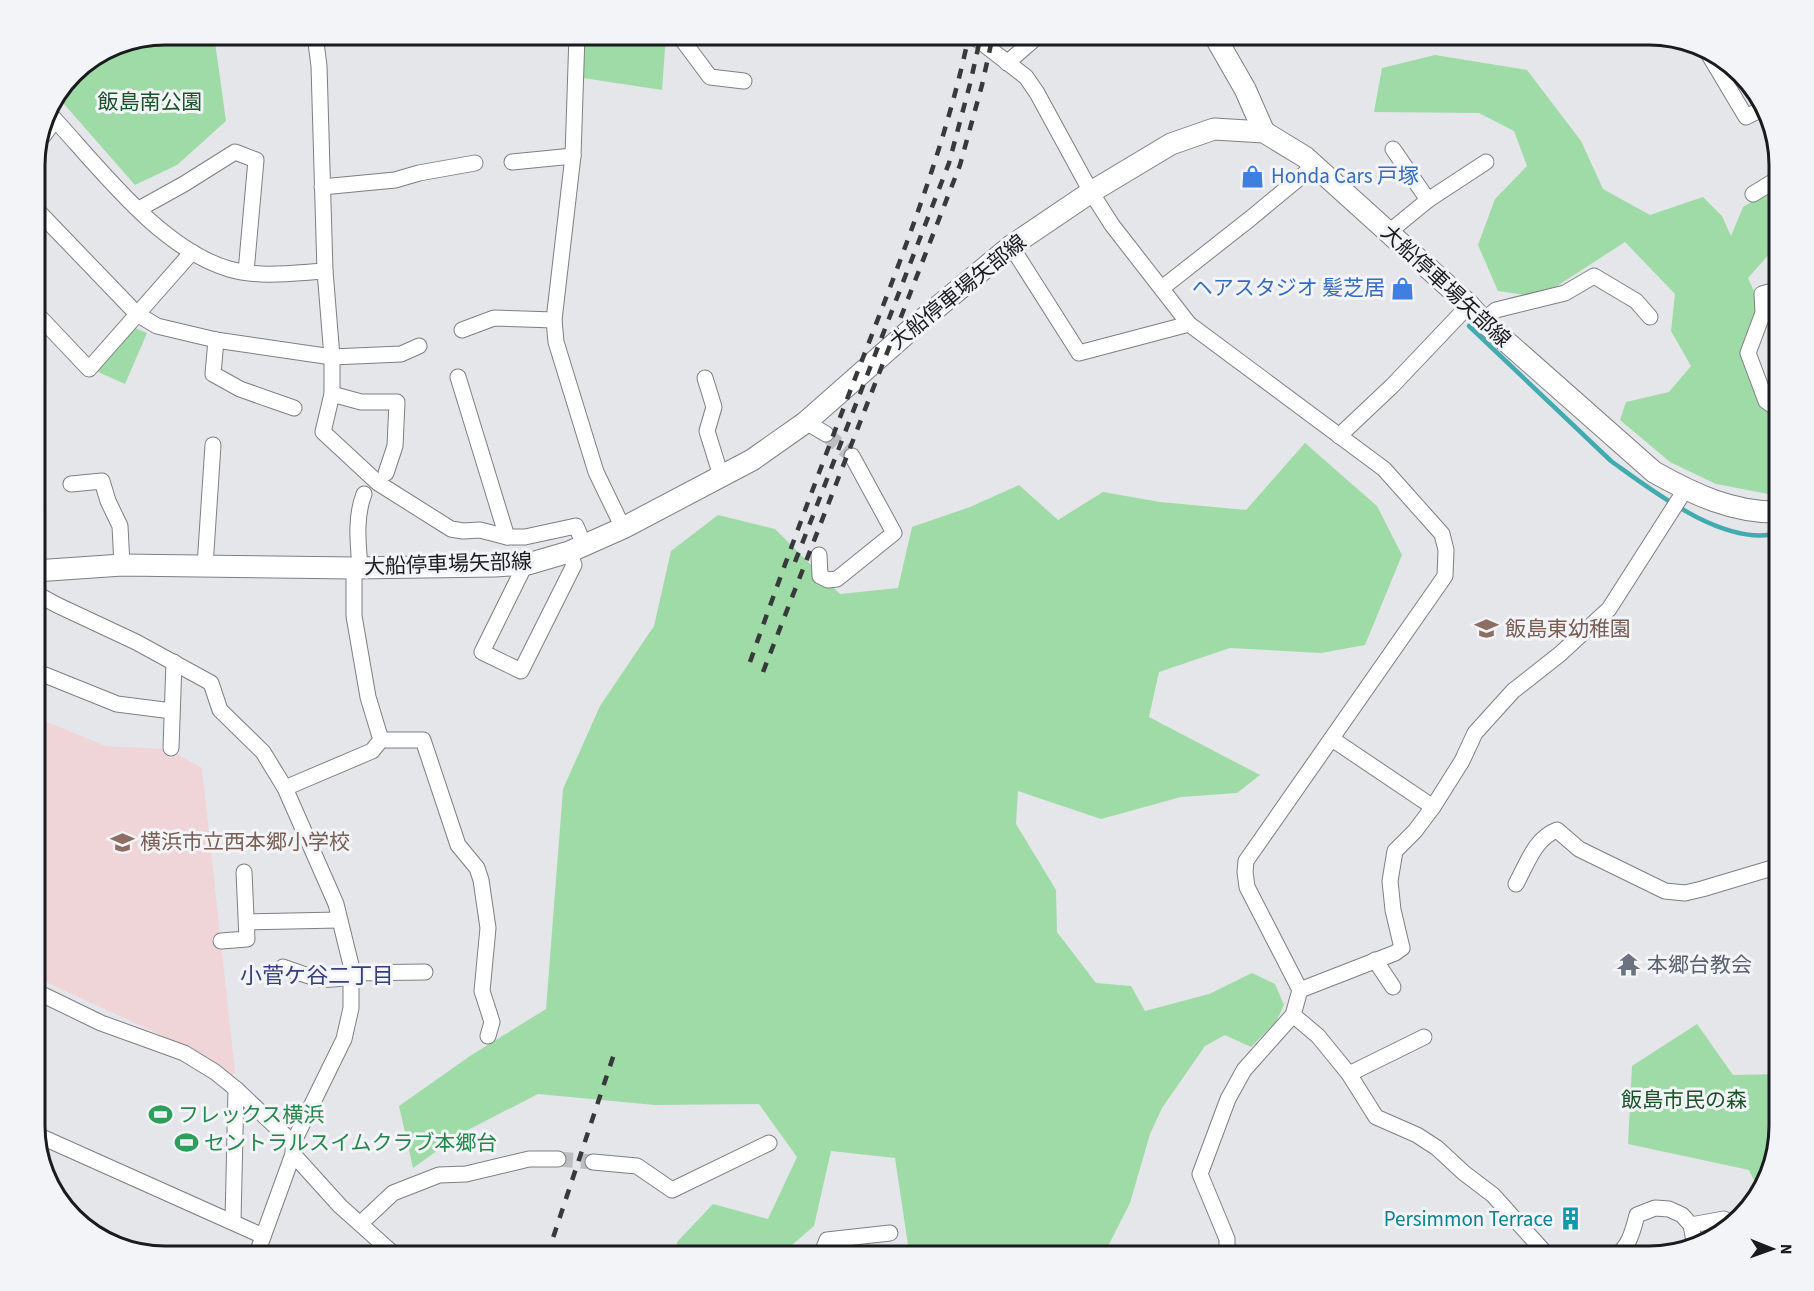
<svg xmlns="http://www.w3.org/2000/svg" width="1814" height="1291" font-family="'Source Sans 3','Noto Sans JP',sans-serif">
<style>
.education{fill:#f0d5d8}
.green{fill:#9edba6}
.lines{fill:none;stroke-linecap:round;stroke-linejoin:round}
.stream{stroke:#41abb0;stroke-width:4.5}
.street-tunnel{stroke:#bcbdc1;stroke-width:15;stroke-dasharray:15 8;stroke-linecap:butt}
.street-casing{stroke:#7d7f82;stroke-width:17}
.secondary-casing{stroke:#7d7f82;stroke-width:23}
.street{stroke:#fff;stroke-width:15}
.secondary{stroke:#fff;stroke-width:21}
.rail{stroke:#38393b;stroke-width:4.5;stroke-dasharray:10 10;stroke-linecap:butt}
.labels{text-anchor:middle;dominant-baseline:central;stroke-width:6;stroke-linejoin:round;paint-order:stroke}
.park-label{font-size:21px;fill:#1c5228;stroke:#f2f4f7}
.shop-label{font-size:21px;fill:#366cbe;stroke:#f2f4f7;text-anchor:start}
.street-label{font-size:21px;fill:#1a1b1c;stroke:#f2f4f7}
.education-label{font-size:21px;fill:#785e54;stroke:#f2f4f7;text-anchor:start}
.worship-label{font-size:21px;fill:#5b616d;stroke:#f2f4f7;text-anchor:start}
.leisure-label{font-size:21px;fill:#27864d;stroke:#f2f4f7;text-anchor:start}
.culture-label{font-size:21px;fill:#0d838f;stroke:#f2f4f7;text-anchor:end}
.neighbourhood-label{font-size:22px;fill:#373e79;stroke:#f2f4f7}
.rim{fill:none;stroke:#1a1b1c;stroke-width:3}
</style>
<rect width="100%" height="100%" fill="#e5e6ea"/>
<path class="education" d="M 35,717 L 106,746 L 168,749 L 168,756 L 177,757 L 177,754 L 202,768 L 235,1072 L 231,1076 L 189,1048 L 35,977 Z"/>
<g class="green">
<path d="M 165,35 L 214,35 L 226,121 L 177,165 L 135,185 L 57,96 L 79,67 L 115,44 Z"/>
<path d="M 586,35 L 666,35 L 662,90 L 583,78 Z"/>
<path d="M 1435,55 L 1527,70 L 1581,141 L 1603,189 L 1650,215 L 1703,197 L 1722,216 L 1731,236 L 1743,207 L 1779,185 L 1779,243 L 1748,278 L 1758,300 L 1746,352 L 1779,413 L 1779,496 L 1716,484 L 1670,462 L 1620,420 L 1626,402 L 1669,392 L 1691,366 L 1671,331 L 1675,294 L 1625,242 L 1540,297 L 1498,291 L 1478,245 L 1495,199 L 1527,166 L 1514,131 L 1479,113 L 1374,112 L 1382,68 Z"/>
<path d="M 135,328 L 147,333 L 125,384 L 96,371 Z"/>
<path d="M 1305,443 L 1377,506 L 1402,555 L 1365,645 L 1321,653 L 1230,648 L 1159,672 L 1149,717 L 1260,775 L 1237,793 L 1181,797 L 1101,819 L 1018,791 L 1016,824 L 1056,890 L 1057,932 L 1096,983 L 1131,986 L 1145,1011 L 1209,994 L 1252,973 L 1275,984 L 1284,1005 L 1276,1022 L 1251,1047 L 1225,1035 L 1205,1046 L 1162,1108 L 1150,1134 L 1130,1203 L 1103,1256 L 960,1256 L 908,1245 L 895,1158 L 831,1151 L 814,1226 L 779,1256 L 678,1256 L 677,1242 L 713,1204 L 768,1219 L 797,1157 L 759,1104 L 655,1105 L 538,1094 L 462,1133 L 413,1168 L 399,1106 L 470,1056 L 546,1009 L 563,789 L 600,706 L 654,626 L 671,551 L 718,515 L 775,529 L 840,594 L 898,588 L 912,527 L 970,507 L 1019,485 L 1058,520 L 1103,492 L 1160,502 L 1246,510 Z"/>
<path d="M 1697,1024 L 1733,1075 L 1779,1074 L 1779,1126 L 1758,1189 L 1749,1170 L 1628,1144 L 1632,1066 Z"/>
</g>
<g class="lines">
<path class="stream" d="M 1469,326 L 1611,461 C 1653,491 1725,548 1779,533"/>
<g class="street-tunnel">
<path d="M 826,434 L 852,456"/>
<path d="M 558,1159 L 593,1162"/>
</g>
<defs>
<g id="street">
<path d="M 315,35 L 319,66 L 325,271 L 332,357 L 332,394 L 323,432 L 378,483 L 451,529 L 463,531 L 480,530 L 507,537 L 525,537 L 576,526 L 584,545"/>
<path d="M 577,35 L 573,156 L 554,320 L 556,342 L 596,472 L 623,528"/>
<path d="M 681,35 L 681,38 L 710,77 L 744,81"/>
<path d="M 972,35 L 1026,77 L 1037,93 L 1091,192 L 1112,225 L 1189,324 L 1384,469 L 1442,534 L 1446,550 L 1445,576 L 1246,861 L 1245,872 L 1247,887 L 1300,990 L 1293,1015 L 1318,1036 L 1349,1074 L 1376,1117 L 1417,1135 L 1437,1148 L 1464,1173 L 1493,1195 L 1548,1256"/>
<path d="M 1709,55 L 1746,117 L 1766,107"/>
<path d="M 1007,63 L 1039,35"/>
<path d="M 47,111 C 96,163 158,248 229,269 C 260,278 293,273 325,271"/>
<path d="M 38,143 L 55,120"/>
<path d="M 1393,149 L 1428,200"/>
<path d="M 512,162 L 573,156"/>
<path d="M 322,187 L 395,180 L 419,173 L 475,163"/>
<path d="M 1753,194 L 1779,178"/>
<path d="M 35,208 L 137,314 L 157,326 L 216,340 L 332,357 L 401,354 L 419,346"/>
<path d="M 139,209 L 184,184 L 235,152 L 256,160 L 246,272"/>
<path d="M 1389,232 L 1428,200 L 1486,162"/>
<path d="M 1011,246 L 1079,353 L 1189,324"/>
<path d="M 1162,288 L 1251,218 L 1315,165"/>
<path d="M 1779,289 L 1762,294 L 1763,313 L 1748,353 L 1766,401 L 1779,410"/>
<path d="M 35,312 L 89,369 L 192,252"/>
<path d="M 1483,321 L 1496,310 L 1565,293 L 1594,276 L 1636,301 L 1650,317"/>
<path d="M 462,330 L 494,318 L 554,320"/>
<path d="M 216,340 L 213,374 L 240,389 L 294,408"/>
<path d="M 458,377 L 507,537"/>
<path d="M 705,378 L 714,407 L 707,431 L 721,476"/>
<path d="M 332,394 L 361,402 L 397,402 L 395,446 L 386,473"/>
<path d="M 806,422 L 826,434"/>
<path d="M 1339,436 L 1392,386 L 1469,305"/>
<path d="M 71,484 L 102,481 L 108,501 L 120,526 L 122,565"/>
<path d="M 819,555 L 820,576 L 828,580 L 837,579 L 894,533 L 852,456"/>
<path d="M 528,564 L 523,569 L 482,652 L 521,671 L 574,565 L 569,552"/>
<path d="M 205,566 L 213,445"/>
<path d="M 360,567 C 358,543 355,517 364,494"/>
<path d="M 35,593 L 57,605 L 136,642 L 211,683 L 220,710 L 263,752 L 285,788 L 336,904 L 351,965 L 351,1008 L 344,1039 L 293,1143 L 293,1154 L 256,1256"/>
<path d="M 35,671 L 117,704 L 172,711"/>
<path d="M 1332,739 L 1433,807"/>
<path d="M 381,740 L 423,740 L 458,845 L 477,868 L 481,880 L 488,928 L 482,991 L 492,1022 L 488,1036"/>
<path d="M 171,748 L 174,662"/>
<path d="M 285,788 L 372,751 L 381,740 L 368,697 L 354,616 L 354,568"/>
<path d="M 1516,884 C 1527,864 1535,838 1557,830 L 1579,849 L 1665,891 L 1685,893 L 1702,889 L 1779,866"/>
<path d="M 247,922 L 339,920"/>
<path d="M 221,941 L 247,939 L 244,872"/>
<path d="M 1375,960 L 1393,987"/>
<path d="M 283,967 C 312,977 319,983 350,977"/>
<path d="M 350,973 L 425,972"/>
<path d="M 1300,990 L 1395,953 L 1402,948 L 1393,910 L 1390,881 L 1395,851 L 1415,831 L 1433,807 L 1462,761 L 1475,733 L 1513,691 L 1560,654 L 1609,609 L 1685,490"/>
<path d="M 35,991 L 101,1023 L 184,1053 L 215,1072 L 236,1089 L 293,1143"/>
<path d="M 1349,1074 L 1424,1037"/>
<path d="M 35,1134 L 263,1236"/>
<path d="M 293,1154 L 340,1206 L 396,1256"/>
<path d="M 593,1162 L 637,1166 L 672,1190 L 769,1143"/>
<path d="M 233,1221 L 236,1089"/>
<path d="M 361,1223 L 393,1193 L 439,1175 L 466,1174 L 529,1159 L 558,1159"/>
<path d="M 1691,1225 L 1724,1219"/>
<path d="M 1227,1246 L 1227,1239 L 1200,1174 L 1228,1099 L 1244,1070 L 1293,1015"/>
<path d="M 821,1256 L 827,1240 L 890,1233"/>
<path d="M 1614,1256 C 1629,1249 1633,1230 1637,1215 L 1655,1208 L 1669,1209 L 1682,1215 L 1691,1225 L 1695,1246"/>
</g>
<g id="secondary">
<path d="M 1214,35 L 1245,89 L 1264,132"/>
<path d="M 35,571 L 122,565 L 354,568 L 495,566 L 528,564 L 569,552 L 623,528 L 752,460 L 806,422 L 916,325 L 1011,246 L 1091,192 L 1171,144 L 1214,129 L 1264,132 L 1305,157 L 1469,305 L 1483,321 L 1654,472 C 1693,494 1733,513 1779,512"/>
</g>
</defs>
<use href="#street" class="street-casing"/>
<use href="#secondary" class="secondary-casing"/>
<use href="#street" class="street"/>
<use href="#secondary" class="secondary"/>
<g class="rail">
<path d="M 795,562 L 949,163 L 970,84 L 981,35"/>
<path d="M 750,662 C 787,557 826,453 866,350 C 906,246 946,144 969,35"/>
<path d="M 763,672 L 960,165 L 982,85 L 993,35"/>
<path d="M 547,1256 L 614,1054"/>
</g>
</g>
<defs>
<symbol id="shop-bare" viewBox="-9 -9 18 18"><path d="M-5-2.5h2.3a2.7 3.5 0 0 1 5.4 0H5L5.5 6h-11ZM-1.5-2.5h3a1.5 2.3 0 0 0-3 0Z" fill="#3f7fe0" stroke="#f2f4f7" stroke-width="2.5" paint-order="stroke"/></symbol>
<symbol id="school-bare" viewBox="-9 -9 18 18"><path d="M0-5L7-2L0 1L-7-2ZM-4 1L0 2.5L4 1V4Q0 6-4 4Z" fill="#8d6e63" stroke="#f2f4f7" stroke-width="2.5" paint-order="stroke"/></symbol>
<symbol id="temple-bare" viewBox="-9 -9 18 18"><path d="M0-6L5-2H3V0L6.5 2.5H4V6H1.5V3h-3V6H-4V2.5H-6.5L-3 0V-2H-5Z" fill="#6b7280" stroke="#f2f4f7" stroke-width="2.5" paint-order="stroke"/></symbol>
<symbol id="stadium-bare" viewBox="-9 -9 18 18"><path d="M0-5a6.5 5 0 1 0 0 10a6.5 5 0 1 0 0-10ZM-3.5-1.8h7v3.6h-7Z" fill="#2e9e5b" stroke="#f2f4f7" stroke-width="2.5" paint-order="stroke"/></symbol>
<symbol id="building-bare" viewBox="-9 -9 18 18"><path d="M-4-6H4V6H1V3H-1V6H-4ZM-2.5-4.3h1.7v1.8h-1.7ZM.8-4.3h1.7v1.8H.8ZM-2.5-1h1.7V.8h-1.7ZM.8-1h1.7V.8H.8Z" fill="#0f9aa8" stroke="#f2f4f7" stroke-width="2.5" paint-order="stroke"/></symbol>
</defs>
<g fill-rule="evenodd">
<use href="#shop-bare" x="1236" y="160" width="33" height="33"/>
<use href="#shop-bare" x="1386" y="272" width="33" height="33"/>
<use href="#school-bare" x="1470" y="612" width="33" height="33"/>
<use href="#school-bare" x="106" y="826" width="33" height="33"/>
<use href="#temple-bare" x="1612" y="948" width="33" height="33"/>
<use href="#stadium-bare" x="144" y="1098" width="33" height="33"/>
<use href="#stadium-bare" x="170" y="1126" width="33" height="33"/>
<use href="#building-bare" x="1554" y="1202" width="33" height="33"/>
</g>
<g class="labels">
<g class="park-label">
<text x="150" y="102">飯島南公園</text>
<text x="1684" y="1100">飯島市民の森</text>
</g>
<g class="shop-label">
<text x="1271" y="176">Honda Cars 戸塚</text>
<text x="1385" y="288" text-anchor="end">ヘアスタジオ 髪芝居</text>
</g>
<g class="street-label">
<text transform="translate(1446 286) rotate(43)">大船停車場矢部線</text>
<text transform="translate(958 292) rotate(-39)">大船停車場矢部線</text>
<text transform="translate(448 564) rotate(-2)">大船停車場矢部線</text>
</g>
<g class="education-label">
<text x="1505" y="629">飯島東幼稚園</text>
<text x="140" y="842">横浜市立西本郷小学校</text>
</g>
<g class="worship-label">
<text x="1647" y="965">本郷台教会</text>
</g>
<g class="leisure-label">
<text x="178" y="1115">フレックス横浜</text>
<text x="204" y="1143">セントラルスイムクラブ本郷台</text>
</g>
<g class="culture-label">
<text x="1553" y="1219">Persimmon Terrace</text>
</g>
<g class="neighbourhood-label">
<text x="317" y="976">小菅ケ谷二丁目</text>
</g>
</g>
<path d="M0 0H1814V1291H0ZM165 45H1649A120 120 0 0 1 1769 165V1126A120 120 0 0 1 1649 1246H165A120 120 0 0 1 45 1126V165A120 120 0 0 1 165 45Z" fill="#f2f4f7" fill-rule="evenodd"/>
<path class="rim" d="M165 45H1649A120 120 0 0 1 1769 165V1126A120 120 0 0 1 1649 1246H165A120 120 0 0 1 45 1126V165A120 120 0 0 1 165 45Z"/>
<g transform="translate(1772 1249) rotate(91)" stroke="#f2f4f7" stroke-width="4.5" paint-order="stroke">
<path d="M0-4.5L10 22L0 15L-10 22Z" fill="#1a1b1c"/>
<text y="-9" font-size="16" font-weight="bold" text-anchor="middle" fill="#1a1b1c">N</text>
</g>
</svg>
